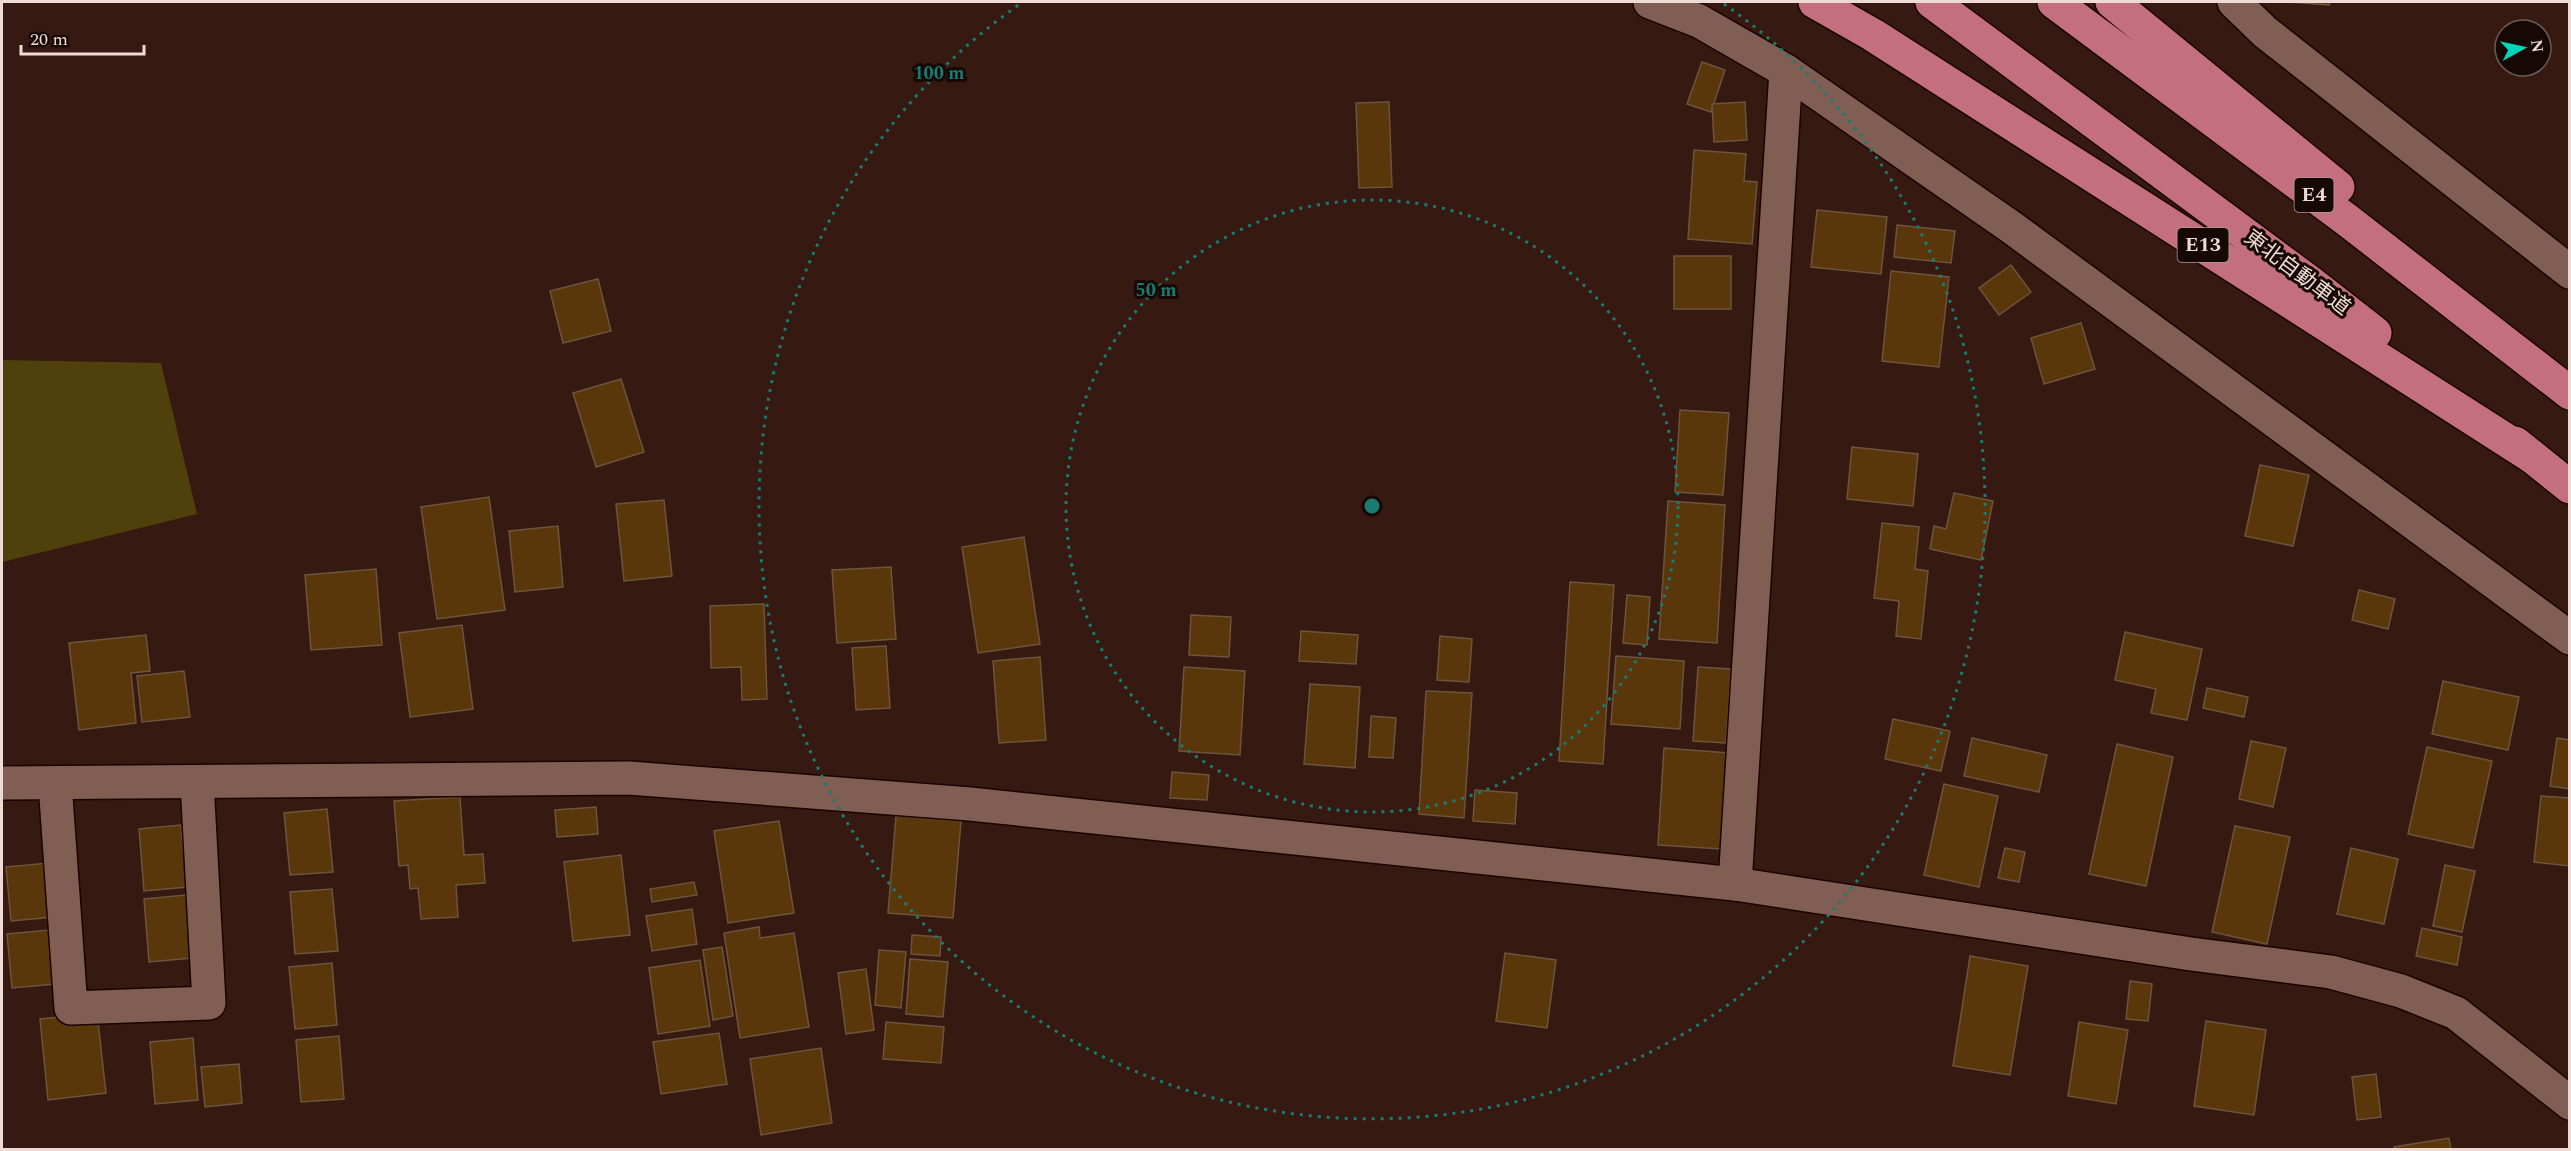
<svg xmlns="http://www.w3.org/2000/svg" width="2571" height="1151" font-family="Spectral,'Noto Sans JP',serif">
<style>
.green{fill:#50410c}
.building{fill:#5a360b;stroke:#6d543d;stroke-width:1.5}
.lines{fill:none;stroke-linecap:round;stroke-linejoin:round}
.minor-casing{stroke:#1c0401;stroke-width:36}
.highway-casing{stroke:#1c0401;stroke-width:36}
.minor{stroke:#805e54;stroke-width:33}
.highway{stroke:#c46f7f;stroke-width:33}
.ring{fill:none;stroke:#1a7b73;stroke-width:3;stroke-dasharray:3 6}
.labels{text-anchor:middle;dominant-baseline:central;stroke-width:6;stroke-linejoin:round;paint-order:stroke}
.shield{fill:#150805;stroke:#ae9c97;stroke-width:1.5}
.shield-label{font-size:20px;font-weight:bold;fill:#efdbd5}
.street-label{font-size:21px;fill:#efdbd5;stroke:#150805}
.centre{fill:#1a7b73;stroke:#150805;stroke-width:3}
.ring-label{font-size:18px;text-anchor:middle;font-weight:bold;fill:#1a7b73;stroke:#150805;stroke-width:6;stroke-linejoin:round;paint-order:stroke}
</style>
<rect width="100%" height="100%" fill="#361911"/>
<path class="green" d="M 2,360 L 161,363 L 197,514 L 2,562 Z"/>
<g class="building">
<path d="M 2289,2 L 2330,2 L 2329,5 Z"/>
<path d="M 1702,62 L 1725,70 L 1711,112 L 1687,104 Z"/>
<path d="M 1389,102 L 1392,187 L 1359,188 L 1356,103 Z"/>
<path d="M 1745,102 L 1747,140 L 1714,142 L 1712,104 Z"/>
<path d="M 1694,150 L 1746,154 L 1744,181 L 1757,182 L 1752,244 L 1688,239 Z"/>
<path d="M 1817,210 L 1887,217 L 1881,274 L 1811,267 Z"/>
<path d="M 1897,225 L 1955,231 L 1951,263 L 1894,257 Z"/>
<rect x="1674" y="256" width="57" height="53"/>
<path d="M 2011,265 L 2031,292 L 1999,315 L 1979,288 Z"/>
<path d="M 1891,271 L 1949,277 L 1939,367 L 1882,361 Z"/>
<path d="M 598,279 L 611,331 L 563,343 L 550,291 Z"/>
<path d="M 2081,323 L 2095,369 L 2044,384 L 2031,338 Z"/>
<path d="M 621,379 L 644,452 L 596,467 L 573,393 Z"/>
<path d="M 1680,410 L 1729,413 L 1723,495 L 1675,492 Z"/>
<path d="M 1852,447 L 1918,454 L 1913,506 L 1847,499 Z"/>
<path d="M 2260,465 L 2309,475 L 2293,546 L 2245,536 Z"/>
<path d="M 1954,493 L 1993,501 L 1981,560 L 1930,549 L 1934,526 L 1946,529 Z"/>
<path d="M 489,497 L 505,610 L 437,619 L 421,507 Z"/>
<path d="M 664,500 L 672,576 L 624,581 L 616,504 Z"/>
<path d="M 1668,501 L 1725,505 L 1717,643 L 1659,639 Z"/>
<path d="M 1882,523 L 1919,527 L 1915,569 L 1928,571 L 1921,639 L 1896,636 L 1899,601 L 1874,598 Z"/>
<path d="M 558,526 L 563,587 L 515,592 L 509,531 Z"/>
<path d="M 1024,537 L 1040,644 L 978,653 L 962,547 Z"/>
<path d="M 891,567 L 896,639 L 837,643 L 832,570 Z"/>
<path d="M 376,569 L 382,645 L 311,650 L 305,575 Z"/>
<path d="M 1570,582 L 1614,585 L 1603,764 L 1559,761 Z"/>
<path d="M 2359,590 L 2395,599 L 2388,629 L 2352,620 Z"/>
<path d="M 1627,595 L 1650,597 L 1647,645 L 1623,643 Z"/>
<path d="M 764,604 L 767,699 L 742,700 L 741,667 L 711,668 L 710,606 Z"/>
<path d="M 1191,615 L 1231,617 L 1229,657 L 1189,655 Z"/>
<path d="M 462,625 L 473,709 L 410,717 L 399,633 Z"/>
<path d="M 1301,631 L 1358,635 L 1356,664 L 1299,661 Z"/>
<path d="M 2125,632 L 2202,649 L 2187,720 L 2151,713 L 2156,689 L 2115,680 Z"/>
<path d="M 146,635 L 150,671 L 131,673 L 136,723 L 79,730 L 69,643 Z"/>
<path d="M 1440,636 L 1472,639 L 1469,682 L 1437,680 Z"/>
<path d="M 886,646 L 890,708 L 856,710 L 852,648 Z"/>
<path d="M 1616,656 L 1684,661 L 1680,729 L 1611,724 Z"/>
<path d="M 1040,657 L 1046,740 L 999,743 L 993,661 Z"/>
<path d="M 1184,667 L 1245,671 L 1240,755 L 1179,751 Z"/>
<path d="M 1698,667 L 1731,669 L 1726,743 L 1693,741 Z"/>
<path d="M 184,671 L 190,717 L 142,722 L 137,676 Z"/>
<path d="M 2443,681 L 2519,697 L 2508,750 L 2432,734 Z"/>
<path d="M 1310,684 L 1360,687 L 1355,768 L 1304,764 Z"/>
<path d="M 2207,688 L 2248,697 L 2244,717 L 2203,708 Z"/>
<path d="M 1426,691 L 1472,693 L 1464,818 L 1419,814 Z"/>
<path d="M 1371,716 L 1396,718 L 1393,758 L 1369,757 Z"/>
<path d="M 1893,719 L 1950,731 L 1941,771 L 1885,759 Z"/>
<path d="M 1972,738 L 2047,755 L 2039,792 L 1964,776 Z"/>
<path d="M 2557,738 L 2570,740 L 2570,789 L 2550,786 Z"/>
<path d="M 2251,741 L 2286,748 L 2273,807 L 2239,799 Z"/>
<path d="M 2117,744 L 2173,757 L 2146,886 L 2089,874 Z"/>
<path d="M 2427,747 L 2492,761 L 2473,848 L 2408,834 Z"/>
<path d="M 1664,748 L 1729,753 L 1722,849 L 1658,845 Z"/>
<path d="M 1172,772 L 1209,775 L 1207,800 L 1170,798 Z"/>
<path d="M 1944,784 L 1998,796 L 1979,887 L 1924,875 Z"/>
<path d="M 1475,790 L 1517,793 L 1515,824 L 1473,821 Z"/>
<path d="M 2541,796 L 2570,798 L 2570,866 L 2534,862 Z"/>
<path d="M 460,797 L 464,855 L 483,854 L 485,883 L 456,885 L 458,917 L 421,919 L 418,888 L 410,889 L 408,865 L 399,866 L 394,801 Z"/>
<path d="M 596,807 L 598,834 L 557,837 L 555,810 Z"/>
<path d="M 327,809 L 333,872 L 290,875 L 284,813 Z"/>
<path d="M 896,816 L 961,821 L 953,918 L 888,913 Z"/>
<path d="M 779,821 L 794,913 L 728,923 L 714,831 Z"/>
<path d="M 181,825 L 187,887 L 144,891 L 139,829 Z"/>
<path d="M 2235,826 L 2290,837 L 2267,944 L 2212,932 Z"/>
<path d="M 2005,848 L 2025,852 L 2019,882 L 1998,878 Z"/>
<path d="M 2351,848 L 2398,859 L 2384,924 L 2337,914 Z"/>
<path d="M 621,855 L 630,935 L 573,941 L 564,862 Z"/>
<path d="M 49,863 L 54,917 L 11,921 L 6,867 Z"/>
<path d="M 2445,865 L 2475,871 L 2462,932 L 2433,926 Z"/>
<path d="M 694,882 L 697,895 L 652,902 L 650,889 Z"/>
<path d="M 332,889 L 338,951 L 295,954 L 290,892 Z"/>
<path d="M 186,895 L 192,958 L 149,962 L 144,899 Z"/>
<path d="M 692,909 L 697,944 L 652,951 L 646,916 Z"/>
<path d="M 759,927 L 760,938 L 794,933 L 809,1027 L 740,1038 L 724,933 Z"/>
<path d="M 2422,928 L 2462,937 L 2457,965 L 2416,956 Z"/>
<path d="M 50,930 L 55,984 L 12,988 L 7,934 Z"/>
<path d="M 912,935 L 941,937 L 940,956 L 911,954 Z"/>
<path d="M 722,947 L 733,1016 L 713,1020 L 703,950 Z"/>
<path d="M 879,950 L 906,952 L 901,1008 L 875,1005 Z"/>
<path d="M 1505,953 L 1556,960 L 1547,1028 L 1496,1021 Z"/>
<path d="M 1970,956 L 2028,966 L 2010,1075 L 1953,1066 Z"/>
<path d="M 910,959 L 948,962 L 943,1017 L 906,1014 Z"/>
<path d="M 700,960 L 710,1026 L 658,1034 L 649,968 Z"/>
<path d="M 332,963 L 337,1025 L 295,1029 L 289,967 Z"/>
<path d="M 866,969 L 874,1030 L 846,1034 L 838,973 Z"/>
<path d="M 2130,981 L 2152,984 L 2148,1021 L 2126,1019 Z"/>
<path d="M 97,1013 L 106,1093 L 48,1100 L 40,1019 Z"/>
<path d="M 2206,1021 L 2266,1030 L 2254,1115 L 2194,1106 Z"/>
<path d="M 886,1022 L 944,1027 L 941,1063 L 883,1059 Z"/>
<path d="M 2079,1022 L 2128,1030 L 2116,1104 L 2068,1096 Z"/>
<path d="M 719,1033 L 727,1084 L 661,1094 L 653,1042 Z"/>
<path d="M 339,1036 L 344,1099 L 301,1102 L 296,1040 Z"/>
<path d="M 193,1038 L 198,1100 L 155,1104 L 150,1042 Z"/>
<path d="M 821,1048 L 832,1123 L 761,1135 L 750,1059 Z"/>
<path d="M 239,1064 L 242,1103 L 205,1107 L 201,1067 Z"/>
<path d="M 2376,1074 L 2381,1117 L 2357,1120 L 2352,1077 Z"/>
<path d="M 2449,1138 L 2451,1150 L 2394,1150 L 2394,1147 Z"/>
</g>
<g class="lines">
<defs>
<g id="minor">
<path d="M 1650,2 L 1699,21 L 1786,71 L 2011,227 L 2570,638"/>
<path d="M 2234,2 L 2265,32 L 2570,272"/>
<path d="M 2,783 L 629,778 L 970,804 L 1735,884 L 2191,954 L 2331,972 L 2401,991 L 2456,1013 L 2570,1103"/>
<path d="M 55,783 L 71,1008 L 209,1003 L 197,782"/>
<path d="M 1735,884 L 1786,71"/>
</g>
<g id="highway">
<path d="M 1815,2 L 1873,35 L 2531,456"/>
<path d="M 1932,2 L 2311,283 L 2375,333"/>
<path d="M 2054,2 L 2347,220 L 2570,393"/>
<path d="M 2112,2 L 2338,187"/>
<path d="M 2515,443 L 2570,487"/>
</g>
</defs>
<use href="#minor" class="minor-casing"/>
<use href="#highway" class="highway-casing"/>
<use href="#minor" class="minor"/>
<use href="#highway" class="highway"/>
</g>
<g class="ring">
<circle cx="1372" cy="506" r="306"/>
<path d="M1724 4A613 613 0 1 1 1020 4"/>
</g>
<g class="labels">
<g class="shield">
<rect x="2294.5" y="178" width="39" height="34" rx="4.5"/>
<rect x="2177.5" y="228" width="51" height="34" rx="4.5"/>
</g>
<g class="shield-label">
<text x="2314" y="195">E4</text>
<text x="2203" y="245">E13</text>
</g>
<g class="street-label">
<text transform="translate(2297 273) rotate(37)">東北自動車道</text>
</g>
</g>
<circle cx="1372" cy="506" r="9" class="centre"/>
<g class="ring-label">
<text x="939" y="79">100 m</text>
<text x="1156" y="296">50 m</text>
</g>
<rect width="2571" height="1151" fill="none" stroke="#efdbd5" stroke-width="6"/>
<g transform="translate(2523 48) rotate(82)"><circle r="28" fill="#150805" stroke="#6c5c58" stroke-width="1.5"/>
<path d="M0-4.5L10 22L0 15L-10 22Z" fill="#00d5b7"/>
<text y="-9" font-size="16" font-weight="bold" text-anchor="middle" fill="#efdbd5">N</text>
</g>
<path d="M21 45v9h123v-9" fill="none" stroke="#efdbd5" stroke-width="3"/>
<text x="30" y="45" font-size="18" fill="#efdbd5" stroke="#150805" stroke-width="4.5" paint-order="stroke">20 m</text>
</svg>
